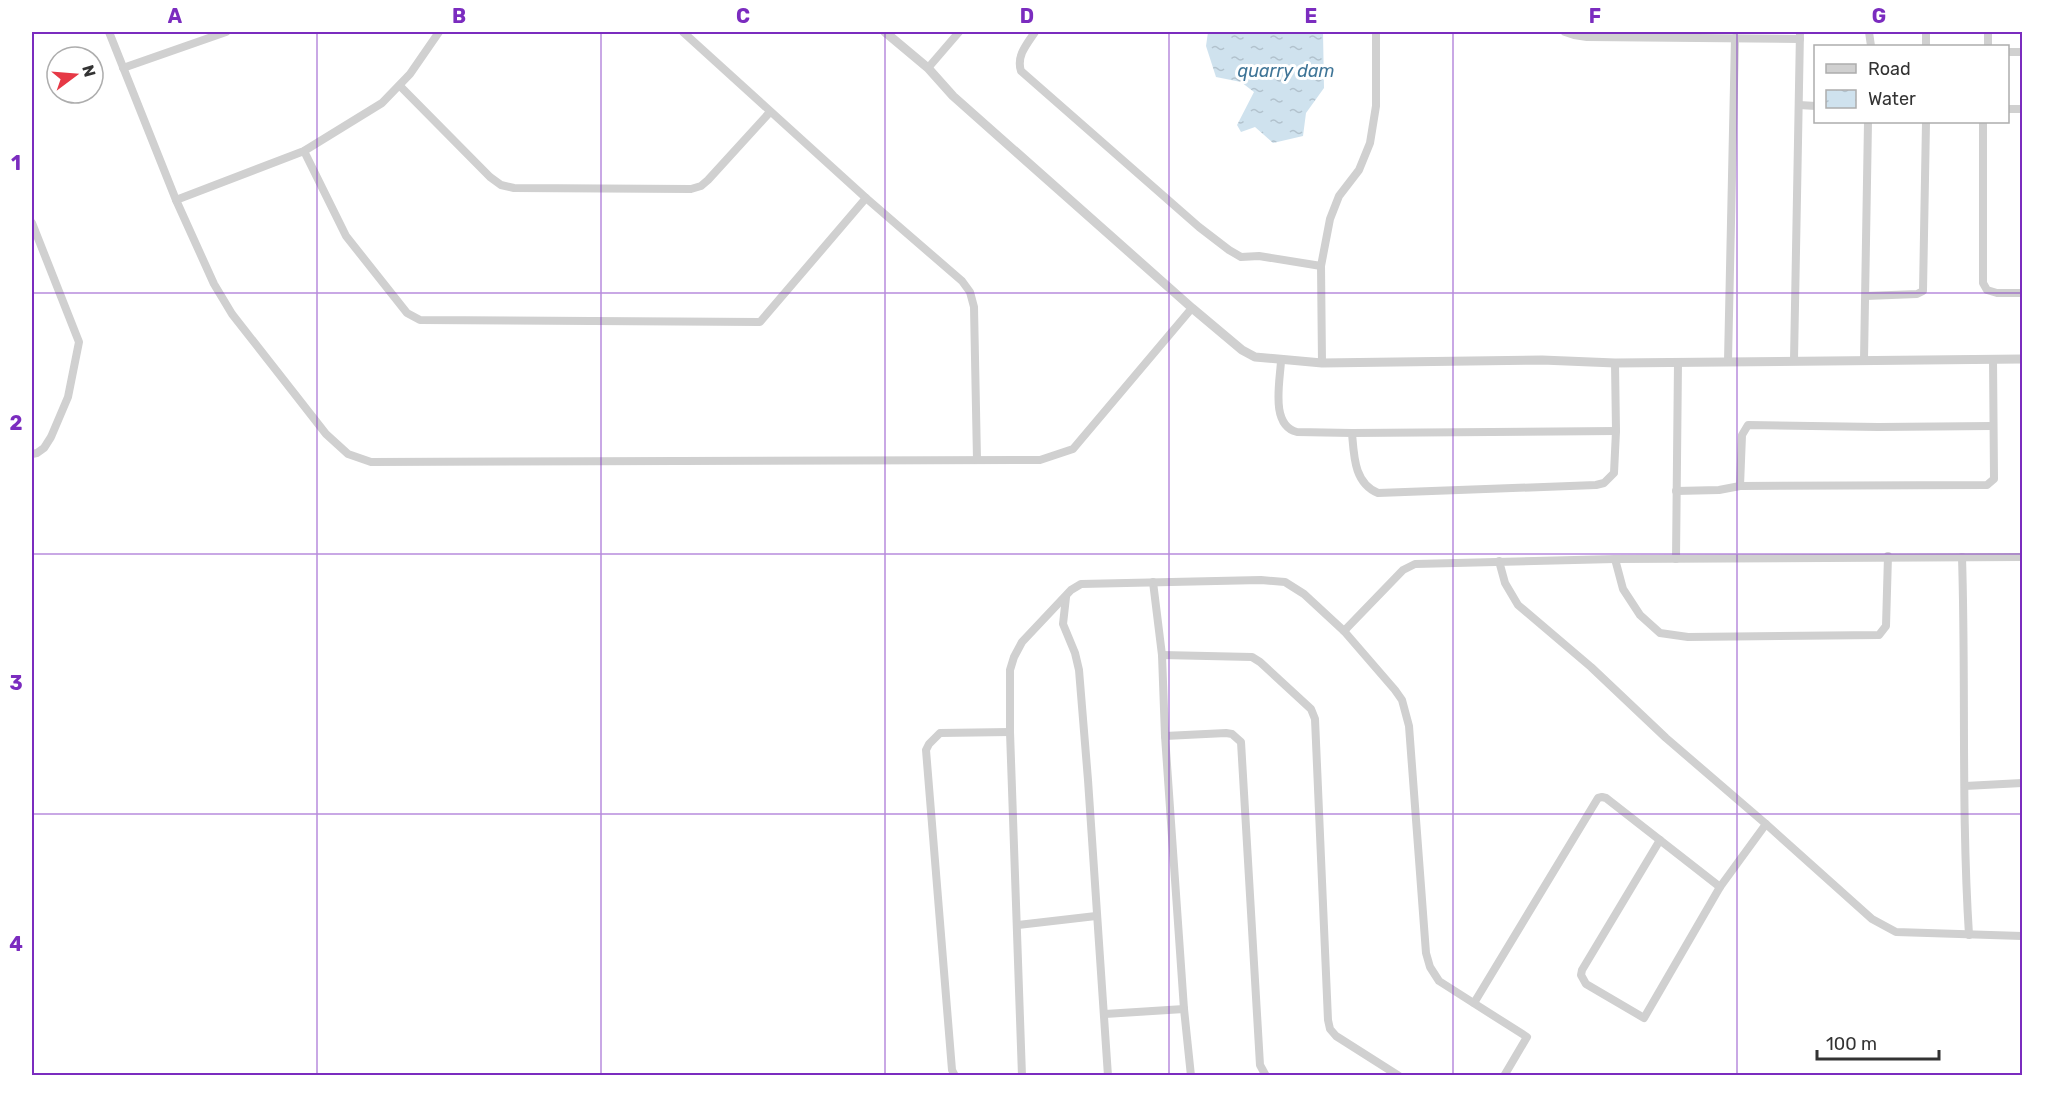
<svg xmlns="http://www.w3.org/2000/svg" width="2054" height="1107" font-family="Rubik,sans-serif">
<style>
.water{fill:url(#water-ripples)}
.lines{fill:none;stroke-linecap:round;stroke-linejoin:round}
.minor{stroke:#d0d0d0;stroke-width:8}
.tertiary{stroke:#d0d0d0;stroke-width:9}
.grid{fill:none;stroke:#7b2cbf;stroke-width:1.5;stroke-opacity:0.55}
.labels{text-anchor:middle;dominant-baseline:central;stroke-width:6;stroke-linejoin:round;paint-order:stroke}
.water-label{font-size:18px;font-style:italic;fill:#3f7597;stroke:#fff}
.neatline{fill:none;stroke:#7b2cbf;stroke-width:2}
.grid-label{font-size:20px;text-anchor:middle;font-weight:bold;fill:#7b2cbf}
</style>
<defs>
<pattern id="water-ripples" width="26" height="14" patternUnits="userSpaceOnUse" patternTransform="scale(1.5)"><rect width="26" height="14" fill="#cfe2ee"/><path d="M2 4q2-2 4 0t4 0M15 11q2-2 4 0t4 0" fill="none" stroke="#b2c2cd"/></pattern>
</defs>
<rect width="100%" height="100%" fill="#fff"/>
<path class="water" d="M 1208,32 L 1323,32 L 1324,88 L 1306,113 L 1303,136 L 1273,143 L 1255,127 L 1241,132 L 1237,125 L 1254,92 L 1241,82 L 1216,77 L 1206,46 Z"/>
<g class="lines">
<g class="minor">
<path d="M 109,32 L 176,200 L 214,284 L 232,314 L 326,434 L 348,454 L 371,462 L 1040,460 L 1073,449 L 1192,308"/>
<path d="M 683,32 L 866,198 L 962,281 L 970,292 L 974,307 L 977,460"/>
<path d="M 1035,32 C 1027,44 1016,56 1021,71 L 1199,227 L 1229,250 L 1241,257 L 1259,256 L 1321,266"/>
<path d="M 1565,32 L 1574,35 L 1587,37 L 1800,39"/>
<path d="M 1869,32 L 1871,46"/>
<path d="M 1926,46 L 1926,32"/>
<path d="M 1988,46 L 1988,32"/>
<path d="M 2008,52 L 2022,52"/>
<path d="M 123,68 L 226,32"/>
<path d="M 928,68 L 959,32"/>
<path d="M 400,86 L 490,177 L 501,185 L 514,188 L 691,189 L 701,186 L 708,180 L 770,112"/>
<path d="M 1799,105 L 1816,106"/>
<path d="M 2008,109 L 2022,109"/>
<path d="M 1983,122 L 1983,283 L 1987,290 L 1997,293 L 2022,293"/>
<path d="M 304,151 L 346,236 L 407,313 L 420,320 L 760,322 L 866,198"/>
<path d="M 176,200 L 304,151 L 382,103 L 410,74 L 439,32"/>
<path d="M 32,223 L 79,342 L 68,397 L 51,437 L 44,448 L 37,453 L 32,454"/>
<path d="M 1866,296 L 1917,294 L 1923,291 L 1926,122"/>
<path d="M 1794,360 L 1800,32"/>
<path d="M 1864,360 L 1868,122"/>
<path d="M 1281,361 C 1280,382 1270,425 1297,432 L 1352,433 C 1354,456 1354,483 1378,493 L 1596,485 L 1604,483 L 1614,473 L 1616,431 L 1615,363"/>
<path d="M 1728,361 L 1735,38"/>
<path d="M 1322,363 L 1321,266 L 1330,219 L 1339,196 L 1359,170 L 1370,143 L 1376,106 L 1376,32"/>
<path d="M 1352,433 L 1616,431"/>
<path d="M 1740,486 L 1742,435 L 1748,425 L 1878,427 L 1992,426"/>
<path d="M 1676,491 L 1719,490 L 1740,486 L 1987,485 L 1994,479 L 1993,359"/>
<path d="M 1962,557 C 1966,683 1961,809 1969,935"/>
<path d="M 1615,559 L 1623,589 L 1640,615 L 1660,633 L 1688,637 L 1879,635 L 1886,626 L 1888,556"/>
<path d="M 1676,559 L 1678,362"/>
<path d="M 1499,561 L 1505,583 L 1518,605 L 1591,667 L 1666,738 L 1766,824 L 1872,919 L 1896,932 L 2022,936"/>
<path d="M 1153,582 L 1162,655 L 1165,736 L 1184,1009 L 1191,1076"/>
<path d="M 1066,597 L 1063,624 L 1075,653 L 1079,670 L 1088,780 L 1108,1076"/>
<path d="M 1344,631 L 1403,570 L 1415,564 L 1615,559 L 2022,557"/>
<path d="M 1162,655 L 1252,657 L 1260,662 L 1311,709 L 1315,719 L 1328,1020 L 1330,1029 L 1336,1036 L 1399,1076"/>
<path d="M 1165,736 L 1226,733 L 1232,734 L 1241,742 L 1260,1065 L 1266,1076"/>
<path d="M 1965,786 L 2022,783"/>
<path d="M 1660,840 L 1582,970 L 1581,975 L 1586,984 L 1644,1018 L 1720,887 L 1766,824"/>
<path d="M 1018,925 L 1096,916"/>
<path d="M 1474,1003 L 1598,798 L 1602,797 L 1606,798 L 1720,887"/>
<path d="M 1105,1014 L 1184,1009"/>
<path d="M 955,1076 L 952,1070 L 926,750 L 929,744 L 940,733 L 1010,732"/>
<path d="M 1022,1076 L 1010,732 L 1010,670 L 1014,657 L 1022,642 L 1071,590 L 1081,584 L 1261,580 L 1285,582 L 1304,594 L 1344,631 L 1395,690 L 1402,700 L 1409,726 L 1426,953 L 1430,967 L 1439,981 L 1527,1037 L 1504,1076"/>
</g>
<path class="tertiary" d="M 885,32 L 928,68 L 953,96 L 1192,308 L 1242,350 L 1255,357 L 1322,363 L 1542,360 L 1615,363 L 2022,359"/>
</g>
<path class="grid" d="M 317,32 L 317,1076M 601,32 L 601,1076M 885,32 L 885,1076M 1169,32 L 1169,1076M 1453,32 L 1453,1076M 1737,32 L 1737,1076M 32,293 L 2022,293M 32,554 L 2022,554M 32,814 L 2022,814"/>
<g class="labels">
<g class="water-label">
<text x="1286" y="71">quarry dam</text>
</g>
</g>
<rect width="2054" height="1107" fill="none" stroke="#ffffff" stroke-width="66"/>
<rect x="1814" y="45" width="195" height="78" fill="#ffffff" stroke="#adadad" stroke-width="1.5"/>
<rect x="1826" y="64" width="30" height="9" fill="#d0d0d0" stroke="#adadad" stroke-width="1.5"/>
<text x="1868" y="75" font-size="18" fill="#333333">Road</text>
<rect x="1826" y="90" width="30" height="18" fill="url(#water-ripples)" stroke="#adadad" stroke-width="1.5"/>
<text x="1868" y="105" font-size="18" fill="#333333">Water</text>
<g transform="translate(75 75) rotate(74)"><circle r="28" fill="#ffffff" stroke="#adadad" stroke-width="1.5"/>
<path d="M0-4.5L10 22L0 15L-10 22Z" fill="#e63946"/>
<text y="-9" font-size="16" font-weight="bold" text-anchor="middle" fill="#333333">N</text>
</g>
<path d="M1817 1050v9h122v-9" fill="none" stroke="#333333" stroke-width="3"/>
<text x="1826" y="1050" font-size="18" fill="#333333" stroke="#ffffff" stroke-width="4.5" paint-order="stroke">100 m</text>
<rect x="33" y="33" width="1988" height="1041" class="neatline"/>
<g class="grid-label">
<text x="175" y="23">A</text>
<text x="459" y="23">B</text>
<text x="743" y="23">C</text>
<text x="1027" y="23">D</text>
<text x="1311" y="23">E</text>
<text x="1595" y="23">F</text>
<text x="1879" y="23">G</text>
<text x="16" y="170">1</text>
<text x="16" y="430">2</text>
<text x="16" y="690">3</text>
<text x="16" y="951">4</text>
</g>
</svg>
